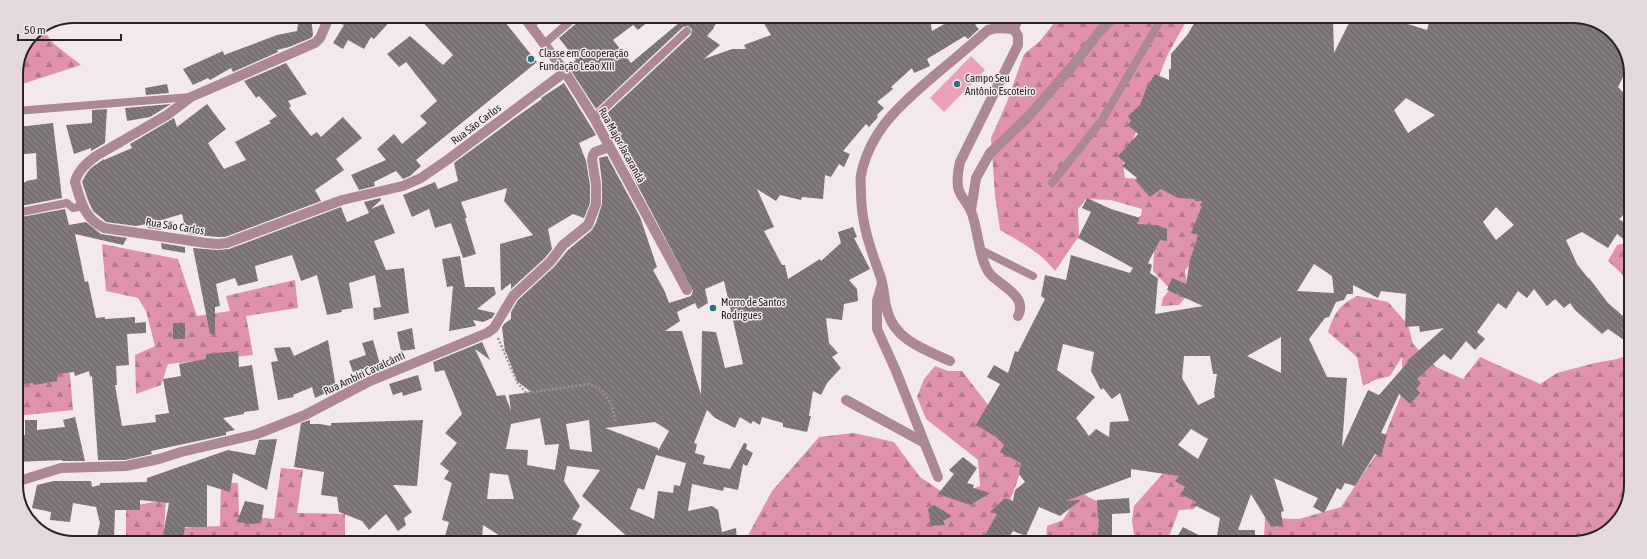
<svg xmlns="http://www.w3.org/2000/svg" width="1647" height="559" viewBox="0 0 1647 559" font-family="'Asap Condensed',sans-serif">
<defs>
<pattern id="forest-firs" width="22" height="20" patternUnits="userSpaceOnUse"><rect width="22" height="20" fill="#df92aa"/><path d="M5 1l3.5 6h-7zM16 11l3.5 6h-7z" fill="#b5778a"/></pattern>
<pattern id="building-back-hatch" width="6" height="6" patternUnits="userSpaceOnUse"><rect width="6" height="6" fill="#82797b"/><path d="M-1 5l2 2M0 0l6 6M5-1l2 2" fill="none" stroke="#6a6365"/></pattern>
</defs>
<rect width="100%" height="100%" fill="#f3e9eb"/>
<g fill="url(#forest-firs)">
<path d="M1058,18H1188L1168,54L1123,164L1125,178L1157,180L1201,195L1203,214L1192,263L1185,270L1188,294L1179,305L1161,306L1163,298L1170,289L1153,271L1154,253L1152,242L1128,231L1135,218L1141,216L1142,209L1111,200L1086,199L1078,209L1079,236L1055,271C1040,252 1021,242 1000,230L995,195L991,138L1007,102L1024,54L1039,42Z"/>
<path d="M42,29L54,44L81,65L16,86V71L33,33Z"/>
<path d="M1630,242L1629,283L1620,272L1608,261L1617,245Z"/>
<path d="M102,244L178,259L197,316L230,311L226,296L295,280L298,308L246,316L253,355L168,364L161,385L136,394L135,355L155,346L146,311L138,298L106,291Z"/>
<path d="M1357,296L1370,298L1388,302L1408,325L1413,344L1436,367L1463,379L1480,357L1540,384L1557,373L1595,363L1617,359L1629,355L1628,503L1608,531L1573,543L1261,542L1264,538L1265,518L1299,519L1341,507L1379,450L1402,393V357L1390,376L1375,380L1363,386L1357,357L1328,332C1334,314 1339,305 1357,296Z"/>
<path d="M69,364L73,410L16,416V369Z"/>
<path d="M935,366L948,371H962L1012,436L1027,448L1017,482L997,535L1005,542L745,541L772,491L819,437L854,433L894,442L920,477L951,498L980,486L978,460L926,419L917,397L924,379Z"/>
<path d="M281,468L303,470L297,513L345,514V541L262,540L224,535L219,540H126V507L166,500L164,530L192,527L220,526L221,483H238L239,515L274,519Z"/>
<path d="M1166,470L1178,476L1203,497L1194,509L1179,510L1167,542H1135L1132,521L1134,506Z"/>
<path d="M1066,480L1088,497L1101,503L1106,542H1046L1047,526L1063,520L1071,507L1058,497Z"/>
</g>
<path fill="#eaa0b6" d="M971,56L985,70L944,112L930,98Z"/>
<g fill="url(#building-back-hatch)" fill-rule="evenodd">
<path d="M299,16H311L313,35L311,38L289,47L277,50L278,52L233,72L231,68L210,80L208,78L193,85L183,69L223,51L224,55L277,35L297,31Z"/>
<path d="M335,17H358L371,22L375,17H394L374,39L371,37L364,49L348,40L343,49L333,43L344,25L334,21Z"/>
<path d="M418,17H501L537,62L416,160L421,166L410,176L403,179L396,171L374,182L375,186L359,190L351,175L386,160L377,149L394,134L402,144L427,123L420,116L437,101L406,62L399,67L387,54L410,36L443,65L453,55Z"/>
<path d="M580,17H654L638,30L633,25L613,40L631,63L686,17H719L713,29L707,36L720,45L704,59L732,49H746L744,45L771,35L760,17L930,18L932,31L955,18H986L975,25L979,29L968,39L965,36L927,59L930,66L914,73L912,68L891,87L893,89L877,102L884,108L877,115L878,117L869,127L866,124L843,151L850,154L844,167L839,164L831,177L825,175L823,199L802,197L801,200L780,195L776,201L757,189L774,227L764,231L782,265H785L788,279L820,259L821,261L841,243L838,232L853,227L857,237L854,238L870,269L849,280L857,289L858,301L844,304L842,320L826,318L829,343L838,353L832,357L841,368L827,383L821,395L813,391L809,416H811L807,432L783,427V423L762,417L760,425L753,421L751,424L740,417L735,428L715,418L707,410L694,443L697,444L695,453L705,456L703,464L730,469L744,443L747,444L746,449L753,453L747,466L743,464L738,490L724,487L723,491L692,484L688,511L712,506L718,510L722,532L736,528L737,541H632L582,496L600,470L567,466L564,481L580,506L572,519L582,524L573,541H508L483,525L482,541H459L445,536L449,522L442,520L452,483L444,479L449,471L440,464L457,443L445,433L462,414L444,370L435,372L433,362L482,342L490,360L475,349L497,396L505,395L511,411L509,395L531,392L517,381L506,352H505L502,327L505,323L511,319V312L518,300L554,267L568,250L592,230L596,223L602,204V183L599,158L607,156L640,217L657,267L653,270L665,292L669,303L691,296L693,291L620,152L623,151L611,135L602,118L691,35L692,29L688,26L683,27L596,109L568,66L576,60L559,38L579,21ZM724,281L743,364L725,368L716,332L702,331L701,395L682,331H665L680,321L677,312L695,303L698,309L708,303L705,289ZM540,418L545,445L559,444L555,470L527,465L528,450L506,449L511,424ZM589,420L592,452L570,449L566,424ZM655,422L669,431L658,451V448L605,428ZM656,455L686,463L680,486L674,485L673,493L658,491L654,519L630,509L638,488L644,490ZM490,473L508,475L514,499H487Z"/>
<path d="M1197,18L1333,19L1334,53L1351,19H1398V21L1427,30L1430,19L1452,22L1454,19H1591L1619,39L1629,65L1618,87L1631,101L1630,209L1619,219L1630,226V235L1626,241L1617,234L1608,248L1582,232L1566,240L1577,264L1588,278H1589L1608,303L1629,321V334L1624,340L1608,329L1602,334L1575,310L1570,303L1564,308L1555,299L1547,306L1534,289L1527,298L1518,291L1506,309L1498,303L1477,332L1485,339L1475,350L1466,341L1451,360L1444,354L1417,379L1421,383L1416,389L1420,393L1410,404L1399,394L1381,433L1387,435L1381,456L1375,454L1355,486L1345,483L1341,490L1337,488L1324,513L1313,507L1318,498L1274,478L1284,511L1281,512L1283,525L1271,527L1251,494L1238,530H1255V542H1216L1220,518L1194,505L1196,502L1181,494L1185,487L1175,481L1179,476L1131,469V477L1066,501L1081,500L1060,516L1039,507L1026,536L1013,531L1006,542H981L997,514L990,512L1005,498L1013,501L1015,490L1025,482L1019,474L1021,463L1000,452L1004,445L996,437L976,425L1000,384L987,377L994,365L1008,373L1015,351L1018,352L1045,299L1041,296L1045,275L1066,280L1071,255L1130,273L1133,268L1078,238L1091,212L1082,208L1087,198L1111,209L1140,218L1137,224L1157,225L1167,229V241L1160,240L1148,263L1152,265L1150,273L1158,278L1155,314L1203,306L1167,290L1172,278L1186,284L1190,260L1198,235L1191,233L1202,206H1200L1202,201H1195V199L1178,198L1161,189L1150,197L1135,180L1137,178L1122,166L1125,163L1118,156L1138,134L1128,125L1131,121L1128,116L1140,105L1146,89L1155,74L1169,80V69H1171V54L1188,34ZM1406,98L1435,115L1408,133L1394,110ZM1496,207L1514,225L1496,240L1483,222ZM1314,264L1332,276L1334,293L1297,291ZM1353,285L1378,298L1381,291L1406,294L1405,327L1419,326L1420,332L1444,328L1407,361L1408,362L1379,395L1368,390L1342,447L1347,378L1327,377L1309,339L1325,318L1329,317L1336,302L1344,300L1347,294H1353ZM1281,337V373L1247,356ZM1063,344L1094,352L1091,371L1101,390L1103,388L1112,399L1120,393L1129,421L1110,422L1109,437L1096,429L1089,436L1076,418L1095,397L1057,370ZM1184,356H1210L1213,374H1217L1214,393L1215,397L1198,405L1182,378ZM1191,429L1208,439L1198,459L1178,445Z"/>
<path d="M286,63L307,94L288,101L291,106L289,108L311,136L317,132L321,137L343,117L362,138L336,159L344,170L315,190L321,201L225,237H218L187,234L182,214L158,221L161,230L148,228L147,224L136,226L106,222L93,211L88,200L82,182L86,174L91,168L104,159V160L132,148L130,144L174,118L177,127L207,104L226,129L208,143L224,169L246,160L235,142L271,123L269,121L277,116L259,96L256,98L244,81Z"/>
<path d="M564,83L596,135L579,143L586,161L590,185V203L584,218L573,214L548,229L552,249L545,258L511,289V283L501,291L500,244L533,235L504,201L507,188L461,202L467,218H465L476,254L463,258L451,223L435,228L429,209L412,217L403,195L435,182L438,189L458,181L454,163L519,115L542,99L541,98L544,96Z"/>
<path d="M167,84L169,93L146,95L145,88Z"/>
<path d="M171,104L150,117L127,121L125,108Z"/>
<path d="M107,109L105,143L91,151V148L74,154L66,125L92,123V110Z"/>
<path d="M53,123L62,198L16,207V184L26,182V181L37,179L36,153L16,155V130L18,129V127Z"/>
<path d="M380,198L381,200L371,209L383,204L395,233L374,241L386,270L404,268L409,313L374,320L373,308L381,307L375,275L349,283L353,308L341,310L342,312L327,315L317,275L301,281L292,255L255,266L258,281L238,286L235,278L216,284L220,306L215,307V334H210L193,248L217,250L229,249L341,207L347,222L369,213L364,202Z"/>
<path d="M65,209L69,225L86,222L101,234L127,238L123,245L75,234L85,282L88,281L96,318L105,317V319L135,317V323L146,322V333L127,334L129,365L116,366L117,385H115L122,426L156,422L155,415L169,413L163,379L181,376L179,364L206,359V354L238,351L239,367L252,365L259,410L244,412V414L223,418L235,430L226,432V435L151,451L152,454L125,460H98L92,376L90,377L89,371L75,376L74,372L58,374L57,381L34,385L33,383L16,385V218Z"/>
<path d="M161,243L185,247V253L162,249Z"/>
<path d="M460,256L465,287H494L496,294L477,309L495,313L492,318L483,322L473,320L476,326L449,331L453,286L447,287L442,259Z"/>
<rect x="173" y="323" width="12" height="16"/>
<path d="M412,328L415,349L401,351L397,332Z"/>
<path d="M328,340L336,388L315,398L312,387L293,395L294,397L278,400L271,362L278,361L274,348L290,347L294,356Z"/>
<path d="M373,340L380,364L353,372L349,361L366,355L362,343Z"/>
<path d="M418,375L422,390L403,396L402,392L393,395L389,384Z"/>
<path d="M75,417L85,461H62V460L16,462V435H25V420H37V430L65,427L63,420Z"/>
<path d="M310,420V424H320L331,426V423L423,420L417,486L393,485L412,512L404,518L406,525L398,531L386,514L369,530L362,521L339,512L337,497L321,495L324,472L294,467L301,423Z"/>
<path d="M277,439L267,490L233,473L230,492L207,485V527H185L183,539L163,535L169,503L140,500V510H115L114,540H96L100,523L96,507L73,503L70,522L50,520L51,512L32,508L37,485L54,481H91L92,487L100,485V483L147,482V478L228,450L255,455L259,440Z"/>
<path d="M963,457L977,468L967,483L974,485L973,488L990,493L970,505L938,494L954,474L949,470Z"/>
<path d="M1129,498L1130,513L1112,514V542H1097L1099,519H1098L1097,500Z"/>
<path d="M245,501L264,505L261,523L250,524L237,522Z"/>
<path d="M934,505L952,516L943,521L945,525L931,526L928,509Z"/>
<path d="M1183,527L1212,542H1174Z"/>
</g>
<g fill="none" stroke-linecap="round" stroke-linejoin="round">
<path stroke="#9b9395" stroke-width="2.5" stroke-dasharray="2 2" stroke-linecap="butt" d="M498,338L517,382L526,393L589,384L600,389L607,397L611,404L616,422"/>
<g stroke="#ab8892" stroke-width="8">
<path d="M544,44L575,17"/>
<path d="M16,111L191,97"/>
<path d="M594,118L687,31"/>
<path d="M1052,183L1102,120L1162,18"/>
<path d="M16,213L67,203L73,208L83,206"/>
<path d="M981,250L1033,276"/>
</g>
<g stroke="#ab8892" stroke-width="10">
<path d="M329,17L320,38L315,43L191,97L167,115L96,156C87,163 78,170 75,182C81,202 84,218 104,228L206,243L218,244L227,243L342,200L403,186L421,178L450,158L565,72"/>
<path d="M525,17L527,21L565,72L594,118L687,290"/>
<path d="M1018,18L1014,29L1018,36V45L960,162C958,170 957,179 958,187C960,197 967,202 971,211C978,227 979,263 991,275C1002,286 1028,297 1018,316"/>
<path d="M530,25L538,17"/>
<path d="M971,210L976,178L990,153L1027,118L1075,63L1100,31L1113,18"/>
<path d="M882,284L877,301V329L896,371L938,477"/>
<path d="M950,361C926,350 894,340 887,310C884,299 884,286 880,275C870,248 861,222 861,193C861,187 860,180 861,175C870,130 902,103 935,75C953,60 971,45 988,30L997,28L1014,29"/>
<path d="M846,400L923,442"/>
<path d="M16,482L61,468L126,466L159,459L181,452L257,434L305,415L368,382L487,333L494,328L513,296L550,262L563,245L588,225L596,204V184L592,160L593,155L595,152L609,147"/>
</g>
</g>
<g fill="#2b737e" stroke="#f3e9eb" stroke-width="1.5">
<circle cx="531" cy="59" r="4"/>
<circle cx="957" cy="84" r="4"/>
<circle cx="713" cy="308" r="4"/>
</g>
<g text-anchor="middle" dominant-baseline="central" stroke-width="3" stroke-linejoin="round" paint-order="stroke">
<g font-size="11" fill="#282425" stroke="#f3e9eb" text-anchor="start">
<text x="539" y="53">Classe em Cooperação<tspan x="539" dy="13">Fundação Leão XIII</tspan></text>
<text x="965" y="78">Campo Seu<tspan x="965" dy="13">Antônio Escoteiro</tspan></text>
<text x="721" y="302">Morro de Santos<tspan x="721" dy="13">Rodrigues</tspan></text>
</g>
<g font-size="11" fill="#282425" stroke="#f3e9eb">
<text transform="translate(476 124) rotate(-37)">Rua São Carlos</text>
<text transform="translate(622 145) rotate(61)">Rua Major Jacarandá</text>
<text transform="translate(175 226) rotate(9)">Rua São Carlos</text>
<text transform="translate(364 373) rotate(-25)">Rua Ambíri Cavalcânti</text>
</g>
</g>
<path d="M0 0H1647V559H0ZM74 23H1573A51 51 0 0 1 1624 74V485A51 51 0 0 1 1573 536H74A51 51 0 0 1 23 485V74A51 51 0 0 1 74 23Z" fill="#e3d9db" fill-rule="evenodd"/>
<path fill="none" stroke="#282425" stroke-width="2" d="M74 23H1573A51 51 0 0 1 1624 74V485A51 51 0 0 1 1573 536H74A51 51 0 0 1 23 485V74A51 51 0 0 1 74 23Z"/>
<path d="M18 34v6h103v-6" fill="none" stroke="#282425" stroke-width="2"/>
<text x="24" y="34" font-size="12" fill="#282425" stroke="#f3e9eb" stroke-width="3" paint-order="stroke">50 m</text>
</svg>
